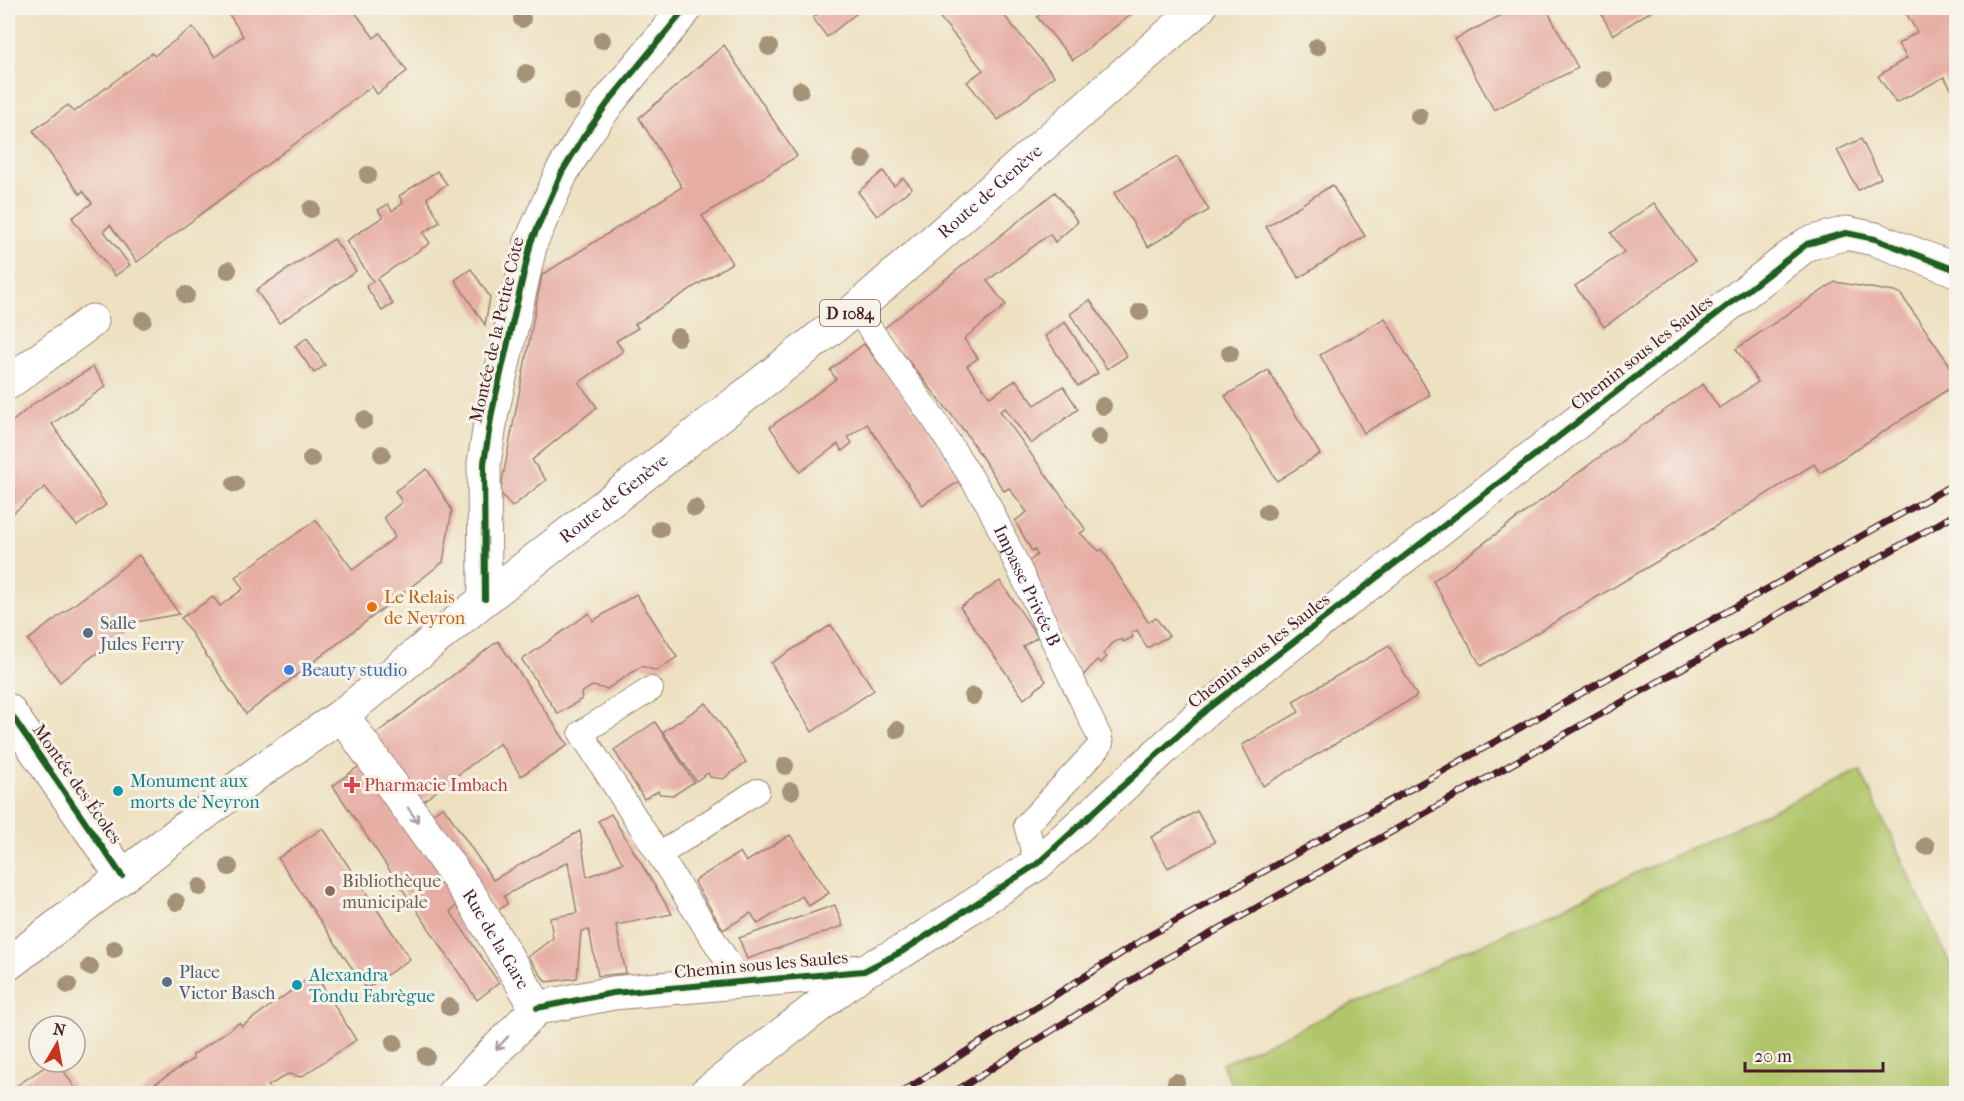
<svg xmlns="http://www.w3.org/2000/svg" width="1964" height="1101" viewBox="0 0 1964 1101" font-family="'IM FELL French Canon',serif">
<rect width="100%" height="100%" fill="#f7f3e8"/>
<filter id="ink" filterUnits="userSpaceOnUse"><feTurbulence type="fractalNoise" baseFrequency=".0167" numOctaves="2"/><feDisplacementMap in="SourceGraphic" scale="12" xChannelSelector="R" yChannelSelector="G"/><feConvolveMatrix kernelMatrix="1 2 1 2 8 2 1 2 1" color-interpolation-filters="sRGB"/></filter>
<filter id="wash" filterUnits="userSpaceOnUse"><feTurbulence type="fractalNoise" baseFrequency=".008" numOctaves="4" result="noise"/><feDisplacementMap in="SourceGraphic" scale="24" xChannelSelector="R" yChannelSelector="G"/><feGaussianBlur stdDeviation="1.35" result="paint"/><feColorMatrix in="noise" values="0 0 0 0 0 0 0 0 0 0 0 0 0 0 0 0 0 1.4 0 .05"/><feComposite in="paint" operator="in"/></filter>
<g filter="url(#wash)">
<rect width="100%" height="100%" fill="#ede1c1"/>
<path fill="#b1c66a" stroke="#7e724a" stroke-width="1.5" d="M1860,770L1956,977V1093H1236L1222,1064Z"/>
<g id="blocks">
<g fill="#e6ada4">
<path d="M225,8H352L374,38L380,33L407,71L377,94L372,86L137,262L110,225L104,231L130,265L115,276L72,218L92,203L83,191L80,194L33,131L68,105L74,112L152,53L154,56L193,27L215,57L243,36Z"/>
<path d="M826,8H863L827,37L813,18Z"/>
<path d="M932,8H998L1054,76L998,120L967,82L983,70Z"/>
<path d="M1050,8H1139L1073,60L1037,17Z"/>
<path d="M1515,8H1546L1578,68L1494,110L1455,39Z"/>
<path d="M1598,8H1656L1613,35Z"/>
<path d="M1903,8H1939L1943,14L1948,11L1956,26V96L1944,77L1896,103L1878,76L1907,58L1898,44L1917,32Z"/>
<path d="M724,45L797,156L702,216L732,263L635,324L638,328L616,341L623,351L579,383L597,407L532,460L546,480L512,507L500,492L542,275L682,187L639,118Z"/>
<path d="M1861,139L1881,178L1858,190L1837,150Z"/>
<path d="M1177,157L1209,210L1148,247L1114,193Z"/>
<path d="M437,171L447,184L427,198L440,222L423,233L430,243L377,279L393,304L382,311L366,286L373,281L346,241L383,217L378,210L388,204L392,211L403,203L399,196Z"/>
<path d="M883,171L894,186L903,178L912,188L877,216L858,192Z"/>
<path d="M1332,185L1365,236L1299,278L1266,227Z"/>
<path d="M1055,192L1078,222L1055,242L1050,234L987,281L1006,305L964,339L978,358L967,366L990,397L1016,380L1035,405L1063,386L1078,409L1031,444L1005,408L1000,411L1086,530L1080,533L1099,551L1102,549L1148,622L1156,618L1169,636L1147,648L1137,630L1131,633L1133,637L1123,642L1122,639L1114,642L1103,654L1107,657L1101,663L1097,660L1082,677L1027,563L1037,555L1035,550L1032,551L1015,521L1027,512L1009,488L1004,491L966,433L883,329Z"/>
<path d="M1654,203L1695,261L1604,327L1575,286L1624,252L1611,233Z"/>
<path d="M334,239L356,271L279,323L256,290Z"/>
<path d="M471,269L490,297L485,325L455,280Z"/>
<path d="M1835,282L1900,293L1956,374V384L1820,473L1814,464L1700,536L1481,666L1433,581L1633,432L1703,384L1719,408L1758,382L1736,349Z"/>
<path d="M1090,300L1127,356L1107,369L1070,314Z"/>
<path d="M1385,318L1430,395L1364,433L1320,355Z"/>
<path d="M1065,322L1098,373L1078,386L1045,336Z"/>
<path d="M307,338L325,365L314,373L295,346Z"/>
<path d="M864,344L926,425L960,481L922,505L867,424L848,437L852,443L842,451L838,444L800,472L770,427L836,379L830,370Z"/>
<path d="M93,367L106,386L52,424L106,505L77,526L45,487L8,517V425L36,402Z"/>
<path d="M1268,370L1320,454L1277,481L1225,396Z"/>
<path d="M427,469L452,510L443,562L246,714L181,618L213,597L220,606L243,589L235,577L316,520L353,570L395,537L384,517L402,502L395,491Z"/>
<path d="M139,555L179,614L136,622L60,682L28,640Z"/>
<path d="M1000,581L1038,637L1023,646L1046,681L1024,699L960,607Z"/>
<path d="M636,594L677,657L656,671L642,666L607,689L592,686L581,693L582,699L558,714L522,660L589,613L593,621Z"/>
<path d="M831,625L874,690L812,732L771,663Z"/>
<path d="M498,641L568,745L521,776L500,743L422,802L373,736Z"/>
<path d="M1389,646L1417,696L1263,786L1242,745L1299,712L1293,701Z"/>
<path d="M706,703L746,762L723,779L710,777L708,773L696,781L663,732Z"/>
<path d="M655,722L694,782L674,795L660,794L658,791L644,799L614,750Z"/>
<path d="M363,763L467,899L450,911L499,983L477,1000L333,786Z"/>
<path d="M443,806L493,880L580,831L587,877L623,863L598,821L611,814L672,914L616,925L626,973L598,976L589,930L581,931L577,978L546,982L528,957L553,938L550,918L577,913L568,862L504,896L507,904L497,911L431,815Z"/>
<path d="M1197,811L1215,842L1168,868L1151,837Z"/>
<path d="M323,828L410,959L366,989L278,858Z"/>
<path d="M790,835L829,893L809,906L802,896L758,924L751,913L723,930L694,881L740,852L746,862Z"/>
<path d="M835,905L843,926L747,959L739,938Z"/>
<path d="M315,974L356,1040L301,1077L288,1074L268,1086L273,1094H139L193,1059V1055L239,1023L242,1026Z"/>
<path d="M52,1062H58L79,1094H19L15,1087Z"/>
</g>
</g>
</g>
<g filter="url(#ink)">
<use href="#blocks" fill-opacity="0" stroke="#9c8076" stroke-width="1.5"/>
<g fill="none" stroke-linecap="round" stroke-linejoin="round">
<defs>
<g id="lane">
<path id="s1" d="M856,309L935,421L988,504L1099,736L1101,743L1099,747L1026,825L1037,864"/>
<path d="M651,689L581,733L740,981"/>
<path d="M659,855L757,791"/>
</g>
<g id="street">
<path d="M8,383L92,321"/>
<path d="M485,599L484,463L492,412L531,242L562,172L584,136L610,100L686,8"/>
<path d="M8,710L122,876"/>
<path id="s2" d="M342,715L471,897L537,1008L453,1094"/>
<path d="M537,1008L613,993L864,971L903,951L1037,864L1206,710L1807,244L1846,233L1875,239L1956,270"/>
<path d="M705,1094L864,971"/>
</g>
<g id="primary">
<path id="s3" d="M8,964L256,774L342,715L485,599L856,309L1199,8"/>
</g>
</defs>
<use href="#lane" stroke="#9c8076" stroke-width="26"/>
<use href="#street" stroke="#9c8076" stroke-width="35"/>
<use href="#primary" stroke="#9c8076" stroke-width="35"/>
<use href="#lane" stroke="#fff" stroke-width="24"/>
<use href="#street" stroke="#fff" stroke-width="33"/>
<use href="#primary" stroke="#fff" stroke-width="33"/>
<defs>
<g id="rail">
<path d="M899,1094L1147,937L1956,483"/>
<path d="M951,1094L1162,961L1956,514"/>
</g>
</defs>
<use href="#rail" stroke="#4a1f2b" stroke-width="7"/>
<use href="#rail" stroke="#f7f3e8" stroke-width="4.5" stroke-dasharray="14" stroke-linecap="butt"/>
<defs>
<g id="cycleway">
<path d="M485,599L484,463L492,412L531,242L562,172L584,136L610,100L686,8"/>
<path d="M8,710L122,876"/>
<path d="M537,1008L613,993L864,971L903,951L1037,864L1206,710L1807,244L1846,233L1875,239L1956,270"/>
</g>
</defs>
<use href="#cycleway" stroke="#f7f3e8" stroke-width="10"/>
<use href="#cycleway" stroke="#1b5e20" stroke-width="6"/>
</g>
<g fill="#a49279">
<circle cx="522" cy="19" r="9"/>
<circle cx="602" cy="40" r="9"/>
<circle cx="769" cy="47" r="9"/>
<circle cx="1317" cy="47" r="9"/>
<circle cx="526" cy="73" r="9"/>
<circle cx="1604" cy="79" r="9"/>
<circle cx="800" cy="90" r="9"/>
<circle cx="572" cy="102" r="9"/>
<circle cx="1419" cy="116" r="9"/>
<circle cx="863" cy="159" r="9"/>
<circle cx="368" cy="175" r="9"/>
<circle cx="311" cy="209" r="9"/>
<circle cx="228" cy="270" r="9"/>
<circle cx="186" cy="295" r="9"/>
<circle cx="1140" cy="312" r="9"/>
<circle cx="143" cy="320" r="9"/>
<circle cx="678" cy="337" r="9"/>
<circle cx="1230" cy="353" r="9"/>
<circle cx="1103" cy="406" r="9"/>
<circle cx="364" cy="420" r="9"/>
<circle cx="1099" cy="437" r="9"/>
<circle cx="382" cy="454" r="9"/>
<circle cx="311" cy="459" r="9"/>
<circle cx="235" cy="484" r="9"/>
<circle cx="695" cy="508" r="9"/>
<circle cx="1267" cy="512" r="9"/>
<circle cx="660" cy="529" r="9"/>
<circle cx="973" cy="696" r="9"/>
<circle cx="897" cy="730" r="9"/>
<circle cx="785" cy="766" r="9"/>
<circle cx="791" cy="791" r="9"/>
<circle cx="1926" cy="846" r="9"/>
<circle cx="229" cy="867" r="9"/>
<circle cx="200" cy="887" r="9"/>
<circle cx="176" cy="902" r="9"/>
<circle cx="114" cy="949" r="9"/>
<circle cx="90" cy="967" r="9"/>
<circle cx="68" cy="985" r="9"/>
<circle cx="449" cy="1007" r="9"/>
<circle cx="394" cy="1043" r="9"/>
<circle cx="426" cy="1056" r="9"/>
<circle cx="1176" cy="1082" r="9"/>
</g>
<defs><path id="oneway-shaft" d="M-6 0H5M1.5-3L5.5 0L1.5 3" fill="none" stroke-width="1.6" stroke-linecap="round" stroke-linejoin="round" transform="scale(1.5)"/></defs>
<g stroke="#ae9aa0">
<use href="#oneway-shaft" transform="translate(413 815) rotate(55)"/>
<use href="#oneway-shaft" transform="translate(502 1043) rotate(133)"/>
</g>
</g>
<circle fill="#e8710a" stroke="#f7f3e8" stroke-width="2" cx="372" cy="607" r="6"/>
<g fill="#5c6f8a" stroke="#f7f3e8" stroke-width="2">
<circle cx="88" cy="633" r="6"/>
<circle cx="167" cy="982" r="6"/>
</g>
<circle fill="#3f7fe0" stroke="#f7f3e8" stroke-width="2" cx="289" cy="670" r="6"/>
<path fill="#e0444e" stroke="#f7f3e8" stroke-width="2" d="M349 776h6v6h6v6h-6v6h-6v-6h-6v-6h6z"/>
<g fill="#0f9aa8" stroke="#f7f3e8" stroke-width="2">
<circle cx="118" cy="791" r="6"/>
<circle cx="297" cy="985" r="6"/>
</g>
<circle fill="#8d6e63" stroke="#f7f3e8" stroke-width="2" cx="330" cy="891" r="6"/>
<g text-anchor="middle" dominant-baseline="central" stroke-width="6" stroke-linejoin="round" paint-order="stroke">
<rect fill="#f7f3e8" stroke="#7e5f64" stroke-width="1.5" x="820" y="300" width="60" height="26" rx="4.5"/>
<g font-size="16" font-weight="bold" fill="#4a1f2b">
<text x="850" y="313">D 1084</text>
</g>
<g font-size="18" fill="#4a1f2b" stroke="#f7f3e8">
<text stroke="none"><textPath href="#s3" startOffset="1250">Route de Genève</textPath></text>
<text transform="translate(497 330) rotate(-77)">Montée de la Petite Côte</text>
<text transform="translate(1642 353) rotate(-38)">Chemin sous les Saules</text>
<text stroke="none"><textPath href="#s3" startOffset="764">Route de Genève</textPath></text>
<text stroke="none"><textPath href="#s1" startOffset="326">Impasse Privée B</textPath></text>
<text transform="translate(1259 651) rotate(-38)">Chemin sous les Saules</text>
<text transform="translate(77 784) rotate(55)">Montée des Écoles</text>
<text stroke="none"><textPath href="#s2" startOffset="272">Rue de la Gare</textPath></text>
<text transform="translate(761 965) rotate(-5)">Chemin sous les Saules</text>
</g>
<g font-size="18" fill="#c56008" stroke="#f7f3e8" text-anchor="start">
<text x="384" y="597">Le Relais<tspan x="384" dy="21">de Neyron</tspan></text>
</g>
<g font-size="18" fill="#4e5e75" stroke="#f7f3e8" text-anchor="start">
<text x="100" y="623">Salle<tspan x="100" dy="21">Jules Ferry</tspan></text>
<text x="179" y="972">Place<tspan x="179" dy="21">Victor Basch</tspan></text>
</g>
<g font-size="18" fill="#366cbe" stroke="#f7f3e8" text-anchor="start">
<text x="301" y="670">Beauty studio</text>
</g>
<g font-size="18" fill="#0d838f" stroke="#f7f3e8" text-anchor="start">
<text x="130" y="781">Monument aux<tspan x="130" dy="21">morts de Neyron</tspan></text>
<text x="309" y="975">Alexandra<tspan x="309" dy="21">Tondu Fabrègue</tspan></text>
</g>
<g font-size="18" fill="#be3a42" stroke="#f7f3e8" text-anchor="start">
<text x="364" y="785">Pharmacie Imbach</text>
</g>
<g font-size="18" fill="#785e54" stroke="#f7f3e8" text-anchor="start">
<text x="342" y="881">Bibliothèque<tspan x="342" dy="21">municipale</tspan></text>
</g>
</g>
<rect width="1964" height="1101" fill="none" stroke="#f7f3e8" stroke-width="30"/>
<g transform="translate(57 1044) rotate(10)"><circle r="28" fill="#f7f3e8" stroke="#b29e9c" stroke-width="1.5"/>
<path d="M0-4.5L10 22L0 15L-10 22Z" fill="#c8321e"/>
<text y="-9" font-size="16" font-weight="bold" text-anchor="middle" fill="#4a1f2b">N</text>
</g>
<path d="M1745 1062v9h138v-9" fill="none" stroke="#4a1f2b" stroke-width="3"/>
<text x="1754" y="1062" font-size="18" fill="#4a1f2b" stroke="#f7f3e8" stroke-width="4.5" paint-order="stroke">20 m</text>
</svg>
